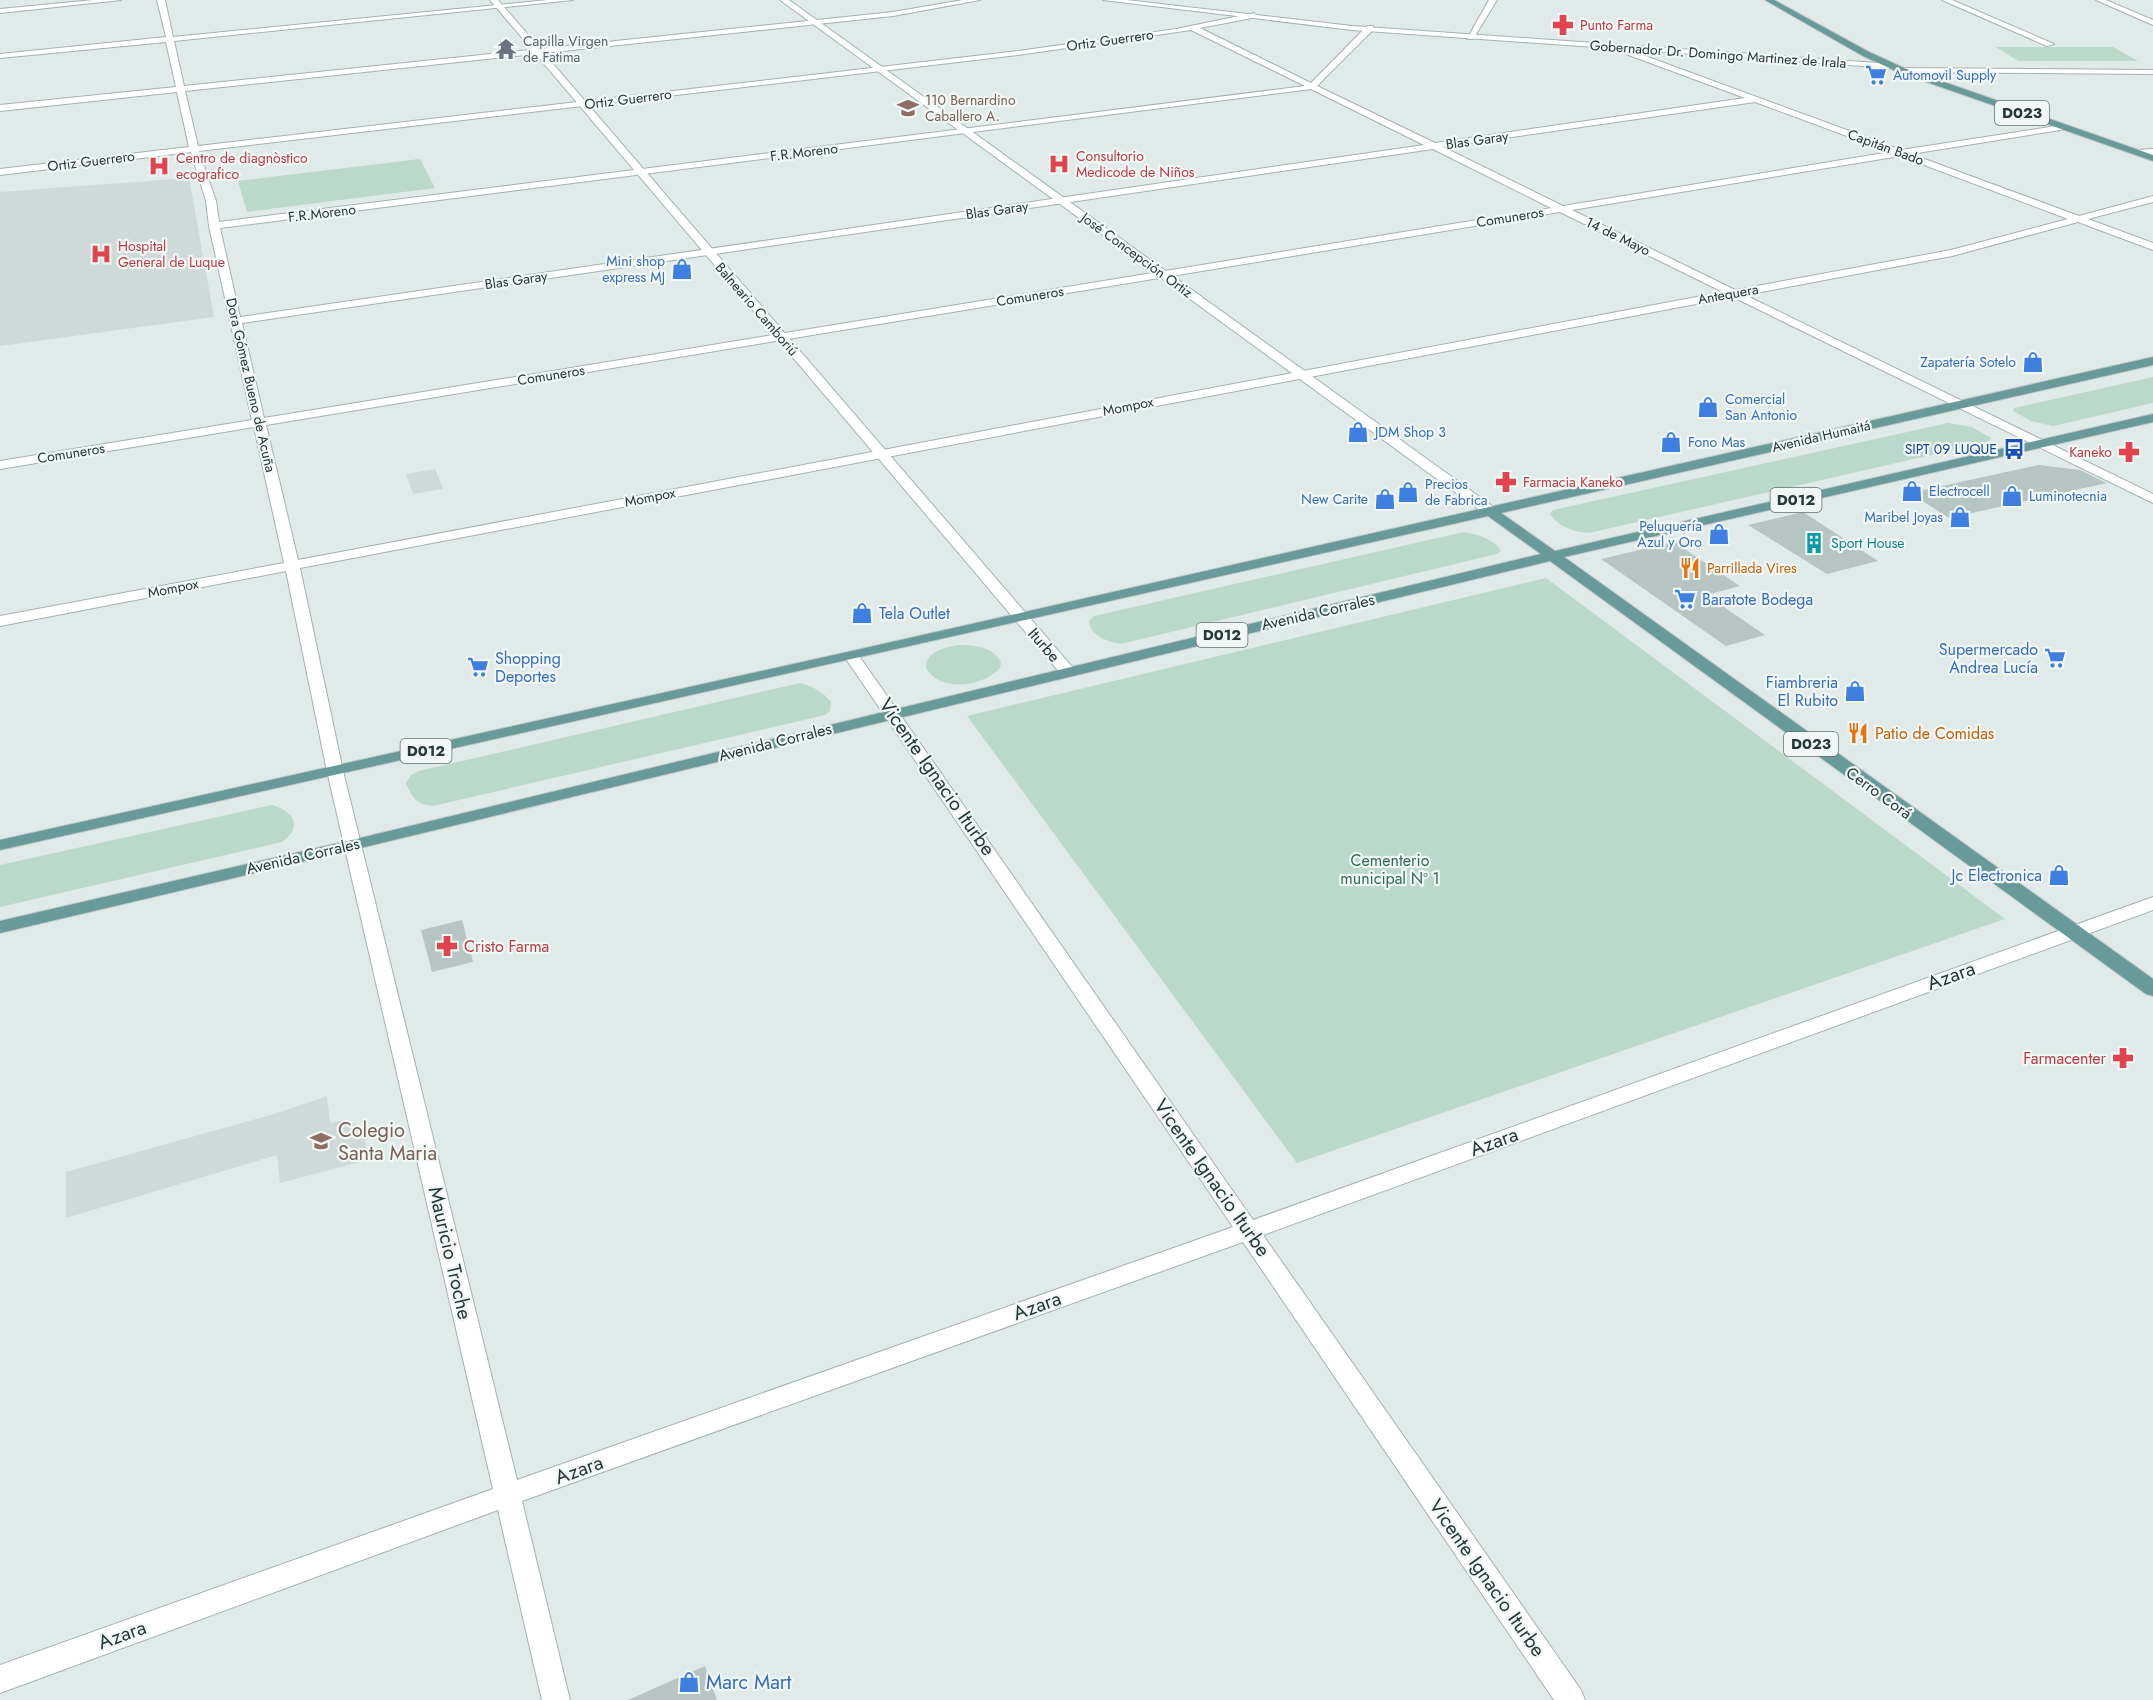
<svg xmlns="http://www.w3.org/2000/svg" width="2153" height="1700" viewBox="0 0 2153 1700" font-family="Jost,sans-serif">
<rect width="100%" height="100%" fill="#e0eae8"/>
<g fill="#cfd9d7">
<path d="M189,178L214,317L0,346V192Z"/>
<path d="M435,469L443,489L413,494L406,474Z"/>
<path d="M327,1096L330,1123L345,1120L363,1127L368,1160L280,1183L277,1155L66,1218V1172L274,1114Z"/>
</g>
<g fill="#bbd9cb">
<path d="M1996,47H2113L2138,61H2018Z"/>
<path d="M420,159L435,188L247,212L238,181Z"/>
<path d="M2153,377V403L2053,426L2031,421L2013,411L2014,408Z"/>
<path d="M1948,423L1972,427L1991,438L1988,442L1589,533C1575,532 1558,527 1550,514L1553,510Z"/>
<path d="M1464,532C1477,534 1494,539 1501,551L1497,554L1121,644C1108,642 1090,636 1089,621L1094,616Z"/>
<path d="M1546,578L2005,919L1297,1163L967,716Z"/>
<path d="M958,645C974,645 992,646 1001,662L1000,668C983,687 940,693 926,668C926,651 944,648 958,645Z"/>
<path d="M800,683C814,687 822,691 831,702L830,711L825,715L433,806C416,804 412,798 406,783L411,775L419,771Z"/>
<path d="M272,805C294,811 303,827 282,842L0,907V865Z"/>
</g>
<g fill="#b6c4c2">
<path d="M2039,465L2080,470L2107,483L1949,518L1910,493Z"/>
<path d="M1803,512L1878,561L1827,574L1748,525Z"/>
<path d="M1674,542L1740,586L1706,595L1765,635L1726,646L1601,559Z"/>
<path d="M462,920L473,962L432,972L421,930Z"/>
<path d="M705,1666L717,1700H628Z"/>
</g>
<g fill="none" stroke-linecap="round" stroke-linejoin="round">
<defs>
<g id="street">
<path d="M94,0H121L0,13V9Z"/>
<path d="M157,0H165L173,37L548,0H573L174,41L184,86L893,12L963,0H980L893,16L185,91L198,146L1018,51L1176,29L1254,13L1257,17L1200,28L1311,83L1367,26H1373V30L1317,86L1435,143L1745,98L1615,50V46H1618L1901,150L2063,125V129L2060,130L1911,154L2079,216L2153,196V202L2088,219L2153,243V250L2078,222L1952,256L1745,295L2153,494V503L1733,297L300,568L343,771L517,1480L1233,1227L844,656L847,653H857L1253,1220L2153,897V910L1263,1235L1581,1690L1585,1700H1554L1243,1242L522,1501L570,1700H542L498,1510L0,1693V1665L493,1489L327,771L286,571L0,626V616L284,563L254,427L0,469V461L252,420L209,226L206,201L191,152L0,175V169L189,147L177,92L0,111V105L176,87L166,42L0,58V54L166,37ZM1191,30L1305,86L219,222L216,201L199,151L1018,55ZM1311,89L1424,145L240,317L220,228ZM1755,102L1890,152L1563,206L1443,147ZM1433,149L1551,208L264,418L242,323ZM1900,156L2068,219L1951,250L1735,290L1572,210ZM1560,212L1723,292L298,560L266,425Z"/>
<path d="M1489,0H1497L1473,39H1467Z"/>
<path d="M1942,0H1952L2054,44L2047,46Z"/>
<path d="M2096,0H2106L2153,20V25Z"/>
<path d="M1901,68L2153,70V74L1898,72L1897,70Z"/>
<path d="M2153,149V155L2138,156L2134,153L2138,150Z"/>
</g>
<g id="secondary">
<path d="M490,0H498L1073,668L1075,671L1073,674H1061Z"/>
<path d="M780,0H789L1495,508L1497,511L1495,514H1485Z"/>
<path d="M1103,0H1126L1352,26L1892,64L1896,66L1892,68L1352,30Z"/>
</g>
<g id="primary">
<path d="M1765,0H1774L1869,52L1904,68L2153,155V161L1898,72L1863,56Z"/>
<path d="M2153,357V365L1501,513L1555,551L2153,414V422L1564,557L2153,979V996L2146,994L1550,561L352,850L0,933V921L352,840L1541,554L1488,516L0,850V840L852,651Z"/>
</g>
</defs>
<use href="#street" stroke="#a4b1b0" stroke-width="2"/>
<use href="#secondary" stroke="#a1b4b2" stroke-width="2"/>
<use href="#primary" stroke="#c1c7c7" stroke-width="2"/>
<use href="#street" fill="#fff" fill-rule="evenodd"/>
<use href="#secondary" fill="#fff" fill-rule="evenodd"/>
<use href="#primary" fill="#699a9a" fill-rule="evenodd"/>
</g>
<defs>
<symbol id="pharmacy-bare" viewBox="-9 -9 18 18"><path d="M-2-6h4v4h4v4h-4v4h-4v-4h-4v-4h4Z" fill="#e0444e" stroke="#f0f7f5" stroke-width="2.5" paint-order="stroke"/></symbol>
<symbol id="temple-bare" viewBox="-9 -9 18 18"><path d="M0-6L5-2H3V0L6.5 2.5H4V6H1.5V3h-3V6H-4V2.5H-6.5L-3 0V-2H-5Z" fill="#6b7280" stroke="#f0f7f5" stroke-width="2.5" paint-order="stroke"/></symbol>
<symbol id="supermarket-bare" viewBox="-9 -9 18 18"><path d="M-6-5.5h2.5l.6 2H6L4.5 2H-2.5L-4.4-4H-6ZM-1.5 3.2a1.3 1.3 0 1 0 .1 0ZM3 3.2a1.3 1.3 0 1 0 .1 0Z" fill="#3f7fe0" stroke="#f0f7f5" stroke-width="2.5" paint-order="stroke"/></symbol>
<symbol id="school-bare" viewBox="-9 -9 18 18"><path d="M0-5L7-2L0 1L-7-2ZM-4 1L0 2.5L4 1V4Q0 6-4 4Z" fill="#8d6e63" stroke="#f0f7f5" stroke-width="2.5" paint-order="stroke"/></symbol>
<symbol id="hospital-bare" viewBox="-9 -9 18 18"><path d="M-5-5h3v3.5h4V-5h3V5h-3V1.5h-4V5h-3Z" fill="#e0444e" stroke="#f0f7f5" stroke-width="2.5" paint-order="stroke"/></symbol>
<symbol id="shop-bare" viewBox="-9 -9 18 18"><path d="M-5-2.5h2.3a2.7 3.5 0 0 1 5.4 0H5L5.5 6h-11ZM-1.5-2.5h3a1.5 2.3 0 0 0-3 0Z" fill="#3f7fe0" stroke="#f0f7f5" stroke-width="2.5" paint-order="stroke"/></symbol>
<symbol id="bus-bare" viewBox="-9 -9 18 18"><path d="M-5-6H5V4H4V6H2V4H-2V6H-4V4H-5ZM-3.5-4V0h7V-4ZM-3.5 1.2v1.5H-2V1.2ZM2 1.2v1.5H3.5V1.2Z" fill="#1a4fb4" stroke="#f0f7f5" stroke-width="2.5" paint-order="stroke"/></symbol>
<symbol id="building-bare" viewBox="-9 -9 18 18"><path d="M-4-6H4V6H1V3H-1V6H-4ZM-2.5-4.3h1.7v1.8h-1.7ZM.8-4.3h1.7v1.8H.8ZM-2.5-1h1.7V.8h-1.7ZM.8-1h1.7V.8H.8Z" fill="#0f9aa8" stroke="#f0f7f5" stroke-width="2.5" paint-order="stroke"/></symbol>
<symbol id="restaurant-bare" viewBox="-9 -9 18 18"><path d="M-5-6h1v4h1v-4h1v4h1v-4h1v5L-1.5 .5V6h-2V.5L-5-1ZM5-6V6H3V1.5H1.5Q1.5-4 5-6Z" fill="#e8710a" stroke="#f0f7f5" stroke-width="2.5" paint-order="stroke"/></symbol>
</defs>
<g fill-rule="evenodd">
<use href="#pharmacy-bare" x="1548" y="10" width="30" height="30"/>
<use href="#temple-bare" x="491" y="34" width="30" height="30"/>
<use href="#supermarket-bare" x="1861" y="60" width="30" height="30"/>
<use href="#school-bare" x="893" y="93" width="30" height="30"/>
<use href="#hospital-bare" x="1044" y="149" width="30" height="30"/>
<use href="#hospital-bare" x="144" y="151" width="30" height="30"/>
<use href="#hospital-bare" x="86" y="239" width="30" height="30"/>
<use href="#shop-bare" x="667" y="254" width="30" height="30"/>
<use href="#shop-bare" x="2018" y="347" width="30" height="30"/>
<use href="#shop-bare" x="1693" y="392" width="30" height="30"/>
<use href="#shop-bare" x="1343" y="417" width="30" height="30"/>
<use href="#shop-bare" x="1656" y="427" width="30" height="30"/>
<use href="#bus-bare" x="1999" y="434" width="30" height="30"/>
<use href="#pharmacy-bare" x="2114" y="437" width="30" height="30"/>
<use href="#pharmacy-bare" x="1491" y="467" width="30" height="30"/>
<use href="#shop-bare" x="1897" y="476" width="30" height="30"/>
<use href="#shop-bare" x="1393" y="477" width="30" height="30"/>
<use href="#shop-bare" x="1997" y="481" width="30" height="30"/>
<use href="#shop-bare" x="1370" y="484" width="30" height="30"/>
<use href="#shop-bare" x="1945" y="502" width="30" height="30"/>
<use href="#shop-bare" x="1704" y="519" width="30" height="30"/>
<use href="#building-bare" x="1799" y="528" width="30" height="30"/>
<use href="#restaurant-bare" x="1675" y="553" width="30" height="30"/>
<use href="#supermarket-bare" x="1670" y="584" width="30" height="30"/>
<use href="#shop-bare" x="847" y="598" width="30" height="30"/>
<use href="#supermarket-bare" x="2040" y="643" width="30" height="30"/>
<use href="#supermarket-bare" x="463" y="652" width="30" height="30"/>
<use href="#shop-bare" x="1840" y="676" width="30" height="30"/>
<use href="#restaurant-bare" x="1843" y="718" width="30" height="30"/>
<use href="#shop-bare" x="2044" y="860" width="30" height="30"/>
<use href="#pharmacy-bare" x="432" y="931" width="30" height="30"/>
<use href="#pharmacy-bare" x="2108" y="1043" width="30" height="30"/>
<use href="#school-bare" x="306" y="1126" width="30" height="30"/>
<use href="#shop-bare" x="674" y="1667" width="30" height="30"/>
</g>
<g text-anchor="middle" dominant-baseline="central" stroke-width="4.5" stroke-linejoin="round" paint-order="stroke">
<g font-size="14" fill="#be3a42" stroke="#f0f7f5" text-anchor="start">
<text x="1580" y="25">Punto Farma</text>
<text x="1076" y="156">Consultorio<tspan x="1076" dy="16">Medicode de Niños</tspan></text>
<text x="176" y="158">Centro de diagnòstico<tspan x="176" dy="16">ecografico</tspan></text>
<text x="118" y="246">Hospital<tspan x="118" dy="16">General de Luque</tspan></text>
<text x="2112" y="452" text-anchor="end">Kaneko</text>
<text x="1523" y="482">Farmacia Kaneko</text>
</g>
<g font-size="14" fill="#233838" stroke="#f0f7f5">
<text transform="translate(1110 40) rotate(-8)">Ortiz Guerrero</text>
<text transform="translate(1718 54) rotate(4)">Gobernador Dr. Domingo Martinez de Irala</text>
<text transform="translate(628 99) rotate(-7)">Ortiz Guerrero</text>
<text transform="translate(1477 140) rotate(-8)">Blas Garay</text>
<text transform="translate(1886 147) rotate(20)">Capitán Bado</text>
<text transform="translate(804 152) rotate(-7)">F.R.Moreno</text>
<text transform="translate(91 161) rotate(-7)">Ortiz Guerrero</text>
<text transform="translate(997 210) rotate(-8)">Blas Garay</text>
<text transform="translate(322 213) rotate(-7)">F.R.Moreno</text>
<text transform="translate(1510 217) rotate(-9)">Comuneros</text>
<text transform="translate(1618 236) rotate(26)">14 de Mayo</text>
<text transform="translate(1137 255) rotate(36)">José Concepción Ortiz</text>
<text transform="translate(516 280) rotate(-8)">Blas Garay</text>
<text transform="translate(1728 294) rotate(-10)">Antequera</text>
<text transform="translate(1030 296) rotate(-9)">Comuneros</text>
<text transform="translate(757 309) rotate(49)">Balneario Camboriú</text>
<text transform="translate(551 375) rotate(-9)">Comuneros</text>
<text transform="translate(251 385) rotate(77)">Dora Gómez Bueno de Acuña</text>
<text transform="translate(1128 406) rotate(-11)">Mompox</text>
<text transform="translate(1821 436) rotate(-13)">Avenida Humaitá</text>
<text transform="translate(71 453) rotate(-9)">Comuneros</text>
<text transform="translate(650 497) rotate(-11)">Mompox</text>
<text transform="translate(173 588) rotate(-11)">Mompox</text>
</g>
<g font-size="14" fill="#5b616d" stroke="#f0f7f5" text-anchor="start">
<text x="523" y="41">Capilla Virgen<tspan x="523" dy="16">de Fatima</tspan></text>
</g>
<g font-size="14" fill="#366cbe" stroke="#f0f7f5" text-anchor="start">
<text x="1893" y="75">Automovil Supply</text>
<text x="665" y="261" text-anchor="end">Mini shop<tspan x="665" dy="16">express MJ</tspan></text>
<text x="2016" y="362" text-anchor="end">Zapatería Sotelo</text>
<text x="1725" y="399">Comercial<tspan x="1725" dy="16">San Antonio</tspan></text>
<text x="1375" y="432">JDM Shop 3</text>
<text x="1688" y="442">Fono Mas</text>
<text x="1425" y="484">Precios<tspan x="1425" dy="16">de Fabrica</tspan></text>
<text x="1929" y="491">Electrocell</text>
<text x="2029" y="496">Luminotecnia</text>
<text x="1368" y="499" text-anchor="end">New Carite</text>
<text x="1943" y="517" text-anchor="end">Maribel Joyas</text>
<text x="1702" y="526" text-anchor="end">Peluquería<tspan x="1702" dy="16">Azul y Oro</tspan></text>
</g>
<g font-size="14" fill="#785e54" stroke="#f0f7f5" text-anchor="start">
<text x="925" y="100">110 Bernardino<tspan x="925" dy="16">Caballero A.</tspan></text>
</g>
<g font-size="14" fill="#164399" stroke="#f0f7f5" text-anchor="end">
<text x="1997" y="449">SIPT 09 LUQUE</text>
</g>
<g font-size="14" fill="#0d838f" stroke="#f0f7f5" text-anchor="start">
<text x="1831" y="543">Sport House</text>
</g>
<g font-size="14" fill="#c56008" stroke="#f0f7f5" text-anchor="start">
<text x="1707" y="568">Parrillada Vires</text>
</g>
<g fill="#f0f7f5" stroke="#607171" stroke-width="1.5">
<rect x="1995" y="101" width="54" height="24" rx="4.5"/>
<rect x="1770.5" y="488" width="51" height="24" rx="4.5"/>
<rect x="1196.5" y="623" width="51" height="24" rx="4.5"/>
<rect x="1784" y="732" width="54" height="24" rx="4.5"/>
<rect x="400.5" y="739" width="51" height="24" rx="4.5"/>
</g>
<g font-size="15" font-weight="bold" fill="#233838">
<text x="2022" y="113">D023</text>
<text x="1796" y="500">D012</text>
<text x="1222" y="635">D012</text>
<text x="1811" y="744">D023</text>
<text x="426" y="751">D012</text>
</g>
<g font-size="16" fill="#366cbe" stroke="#f0f7f5" text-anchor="start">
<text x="1702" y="599">Baratote Bodega</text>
<text x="879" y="613">Tela Outlet</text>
<text x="2038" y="649" text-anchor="end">Supermercado<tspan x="2038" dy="18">Andrea Lucía</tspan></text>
<text x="495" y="658">Shopping<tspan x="495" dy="18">Deportes</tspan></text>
<text x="1838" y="682" text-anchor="end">Fiambreria<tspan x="1838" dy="18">El Rubito</tspan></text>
<text x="2042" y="875" text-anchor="end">Jc Electronica</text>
</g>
<g font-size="16" fill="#233838" stroke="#f0f7f5">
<text transform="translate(1318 612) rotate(-13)">Avenida Corrales</text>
<text transform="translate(1044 645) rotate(49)">Iturbe</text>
<text transform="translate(775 742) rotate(-14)">Avenida Corrales</text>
<text transform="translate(1879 793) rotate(36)">Cerro Corá</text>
<text transform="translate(303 856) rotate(-13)">Avenida Corrales</text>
</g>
<g font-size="16" fill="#c56008" stroke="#f0f7f5" text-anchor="start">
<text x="1875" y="733">Patio de Comidas</text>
</g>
<g font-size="16" fill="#316b57" stroke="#f0f7f5">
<text x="1390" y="860">Cementerio<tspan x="1390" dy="18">municipal Nº 1</tspan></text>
</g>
<g font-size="16" fill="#be3a42" stroke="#f0f7f5" text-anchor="start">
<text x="464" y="946">Cristo Farma</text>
<text x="2106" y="1058" text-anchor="end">Farmacenter</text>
</g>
<g font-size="20" fill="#233838" stroke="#f0f7f5">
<text transform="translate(937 777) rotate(55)">Vicente Ignacio Iturbe</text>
<text transform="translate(1951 976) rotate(-20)">Azara</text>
<text transform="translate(1494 1142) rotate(-20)">Azara</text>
<text transform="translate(1212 1178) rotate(55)">Vicente Ignacio Iturbe</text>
<text transform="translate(450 1253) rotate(77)">Mauricio Troche</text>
<text transform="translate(1037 1306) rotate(-20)">Azara</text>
<text transform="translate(579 1470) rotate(-20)">Azara</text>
<text transform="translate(1487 1578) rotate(55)">Vicente Ignacio Iturbe</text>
<text transform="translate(122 1635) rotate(-20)">Azara</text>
</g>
<g font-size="20" fill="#785e54" stroke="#f0f7f5" text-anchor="start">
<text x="338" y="1130">Colegio<tspan x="338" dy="23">Santa Maria</tspan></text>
</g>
<g font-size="20" fill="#366cbe" stroke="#f0f7f5" text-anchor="start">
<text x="706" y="1682">Marc Mart</text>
</g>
</g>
</svg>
